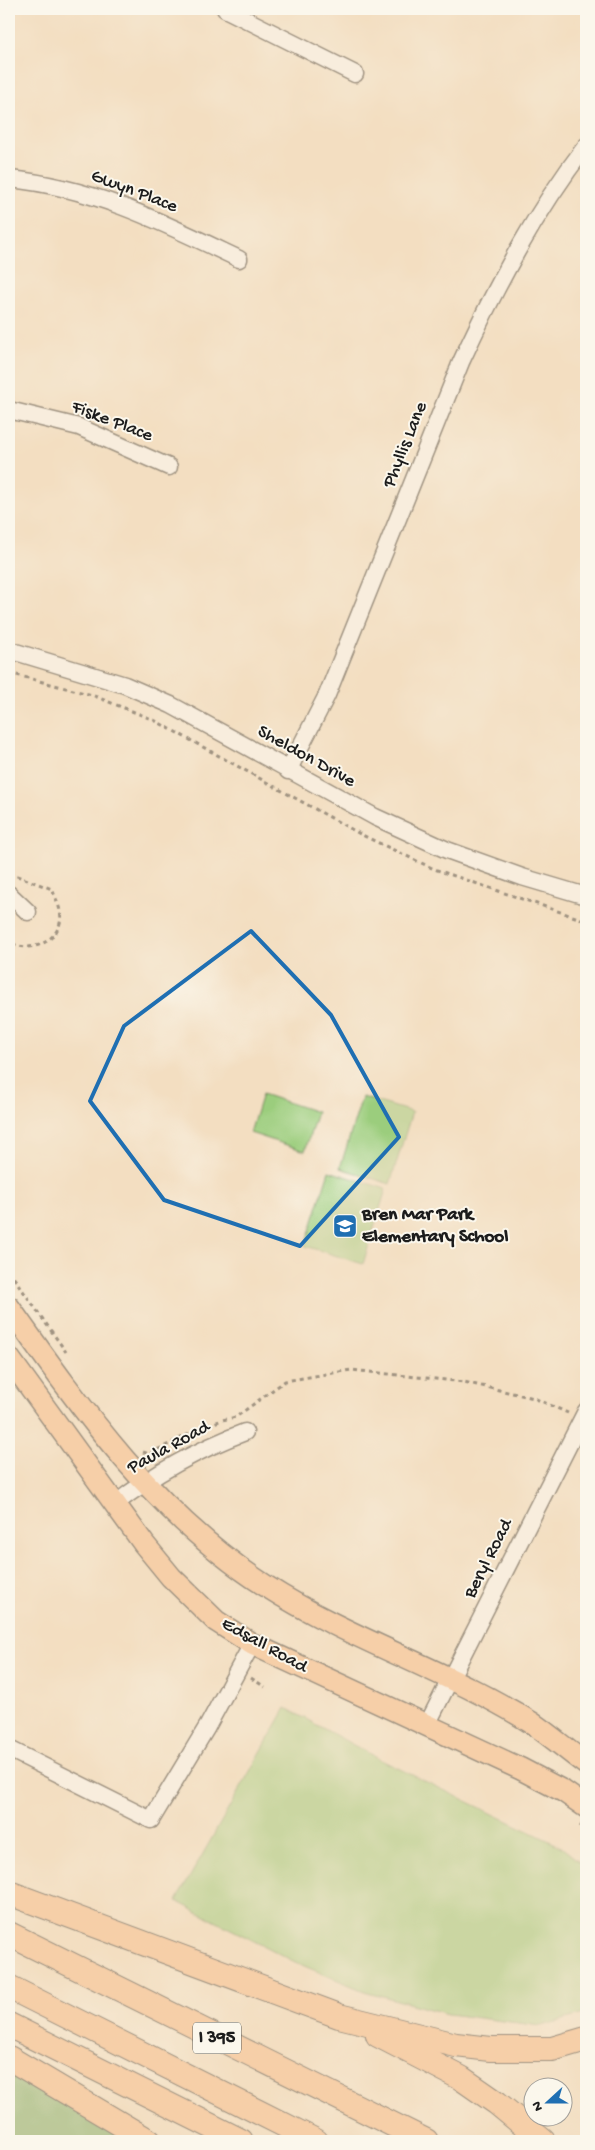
<svg xmlns="http://www.w3.org/2000/svg" width="595" height="2150" viewBox="0 0 595 2150" font-family="'Gochi Hand',sans-serif">
<rect width="100%" height="100%" fill="#fbf7ec"/>
<filter id="ink" filterUnits="userSpaceOnUse"><feTurbulence type="fractalNoise" baseFrequency=".02" numOctaves="2"/><feDisplacementMap in="SourceGraphic" scale="10" xChannelSelector="R" yChannelSelector="G"/><feConvolveMatrix kernelMatrix="1 2 1 2 8 2 1 2 1" color-interpolation-filters="sRGB"/></filter>
<filter id="wash" filterUnits="userSpaceOnUse"><feTurbulence type="fractalNoise" baseFrequency=".0096" numOctaves="4" result="noise"/><feDisplacementMap in="SourceGraphic" scale="20" xChannelSelector="R" yChannelSelector="G"/><feGaussianBlur stdDeviation="1.12" result="paint"/><feColorMatrix in="noise" values="0 0 0 0 0 0 0 0 0 0 0 0 0 0 0 0 0 1.4 0 .05"/><feComposite in="paint" operator="in"/></filter>
<g filter="url(#wash)">
<rect width="100%" height="100%" fill="#f3dec1"/>
<g fill="#9bcd7d" stroke="#5c744c">
<path d="M262,1094L317,1112L305,1151L250,1133Z"/>
<path d="M362,1097L412,1112L390,1184L340,1168Z"/>
<path d="M329,1171L386,1189L363,1264L305,1246Z"/>
<path d="M286,1708L379,1759L560,1846L586,1867V2010L581,2015L541,2026L448,2014L364,1991L297,1963L176,1901Z"/>
</g>
<path fill="#7cb06c" stroke="#4c6644" d="M9,2066L129,2141H9Z"/>
</g>
<g filter="url(#ink)">
<g fill="none" stroke-linecap="round" stroke-linejoin="round">
<defs>
<g id="minor">
<path d="M225,9L355,74"/>
<path d="M9,179C93,187 164,223 239,259"/>
<path d="M9,410L79,427L169,467"/>
<path d="M9,650L125,685L171,705L375,817L447,850L522,877L586,896"/>
<path d="M288,771L327,695L461,362C496,286 535,212 586,146"/>
<path d="M9,894L28,912"/>
<path d="M115,1504C155,1473 197,1450 245,1432"/>
<path d="M427,1725L586,1411"/>
<path d="M9,1749L151,1820L207,1727L252,1644"/>
</g>
<g id="major">
<path d="M9,1307C82,1410 158,1517 266,1586C350,1640 448,1670 532,1723C551,1736 568,1751 586,1764"/>
<path d="M9,1358L144,1544L171,1577L216,1621L252,1644L521,1769L563,1791L586,1807"/>
</g>
<g id="highway">
<path d="M9,1893L339,2016L456,2045L491,2049H552L586,2039"/>
<path d="M9,1934L426,2141"/>
<path d="M9,1987L316,2141"/>
<path d="M9,2025L241,2141"/>
<path d="M378,2035L461,2078L497,2103L543,2141"/>
<path d="M9,2058L149,2141"/>
</g>
</defs>
<use href="#minor" stroke="#3c3935" stroke-width="19"/>
<use href="#major" stroke="#3c3935" stroke-width="24"/>
<use href="#highway" stroke="#3c3935" stroke-width="26"/>
<g stroke="#3c3935" stroke-width="3" stroke-dasharray="4 4" stroke-linecap="butt">
<path d="M9,673L92,695L154,720L362,835L434,869L584,920L586,932"/>
<path d="M9,873L52,889C56,899 63,912 60,923C54,945 27,953 9,942"/>
<path d="M9,1271L66,1352"/>
<path d="M143,1452L149,1454L201,1428L222,1420L236,1417L285,1381L351,1370L464,1382L534,1398L568,1413"/>
<path d="M251,1678L265,1687"/>
<path d="M580,1825L586,1830"/>
</g>
<use href="#minor" stroke="#fff" stroke-width="16"/>
<use href="#major" stroke="#fabc8b" stroke-width="21"/>
<use href="#highway" stroke="#fabc8b" stroke-width="24"/>
</g>
</g>
<path d="M0 0H595V2150H0ZM251,931L331,1015L399,1137L300,1246L164,1200L90,1101L124,1026Z" fill="#f3dec1" fill-opacity=".55" fill-rule="evenodd"/>
<path fill="none" stroke="#1f6fb2" stroke-width="4" stroke-linejoin="round" d="M251,931L331,1015L399,1137L300,1246L164,1200L90,1101L124,1026Z"/>
<defs>
<symbol id="school-square" viewBox="-11 -11 22 22"><rect x="-9" y="-9" width="18" height="18" rx="4" fill="#1f6fb2" stroke="#fbf7ec"/><path d="M0-5L7-2L0 1L-7-2ZM-4 1L0 2.5L4 1V4Q0 6-4 4Z" fill="#fff"/></symbol>
</defs>
<g fill-rule="evenodd">
<use href="#school-square" x="331" y="1212" width="28" height="28"/>
</g>
<g text-anchor="middle" dominant-baseline="central" stroke-width="4" stroke-linejoin="round" paint-order="stroke">
<rect fill="#fbf7ec" stroke="#5f5e5a" stroke-width="1" x="193" y="2022.5" width="48" height="31" rx="4"/>
<g font-size="18" font-weight="bold" fill="#1c1c1c">
<text x="217" y="2038">I 395</text>
</g>
<g font-size="19" fill="#1c1c1c" stroke="#fbf7ec">
<text transform="translate(134 192) rotate(21)">Gwyn Place</text>
<text transform="translate(112 422) rotate(21)">Fiske Place</text>
<text transform="translate(406 445) rotate(-68)">Phyllis Lane</text>
<text transform="translate(306 757) rotate(29)">Sheldon Drive</text>
<text transform="translate(169 1448) rotate(-29)">Paula Road</text>
<text transform="translate(489 1559) rotate(-63)">Beryl Road</text>
<text transform="translate(264 1646) rotate(29)">Edsall Road</text>
</g>
<g font-size="19" font-weight="bold" fill="#1c1c1c" stroke="#fbf7ec" text-anchor="start">
<text x="362" y="1215">Bren Mar Park<tspan x="362" dy="22">Elementary School</tspan></text>
</g>
</g>
<rect width="595" height="2150" fill="none" stroke="#fbf7ec" stroke-width="30"/>
<g transform="translate(548 2102) rotate(249)"><circle r="24" fill="#fbf7ec" stroke="#a29f99"/>
<path d="M0-4L9 19L0 12L-9 19Z" fill="#1f6fb2"/>
<text y="-8" font-size="14" font-weight="bold" text-anchor="middle" fill="#1c1c1c">N</text>
</g>
</svg>
